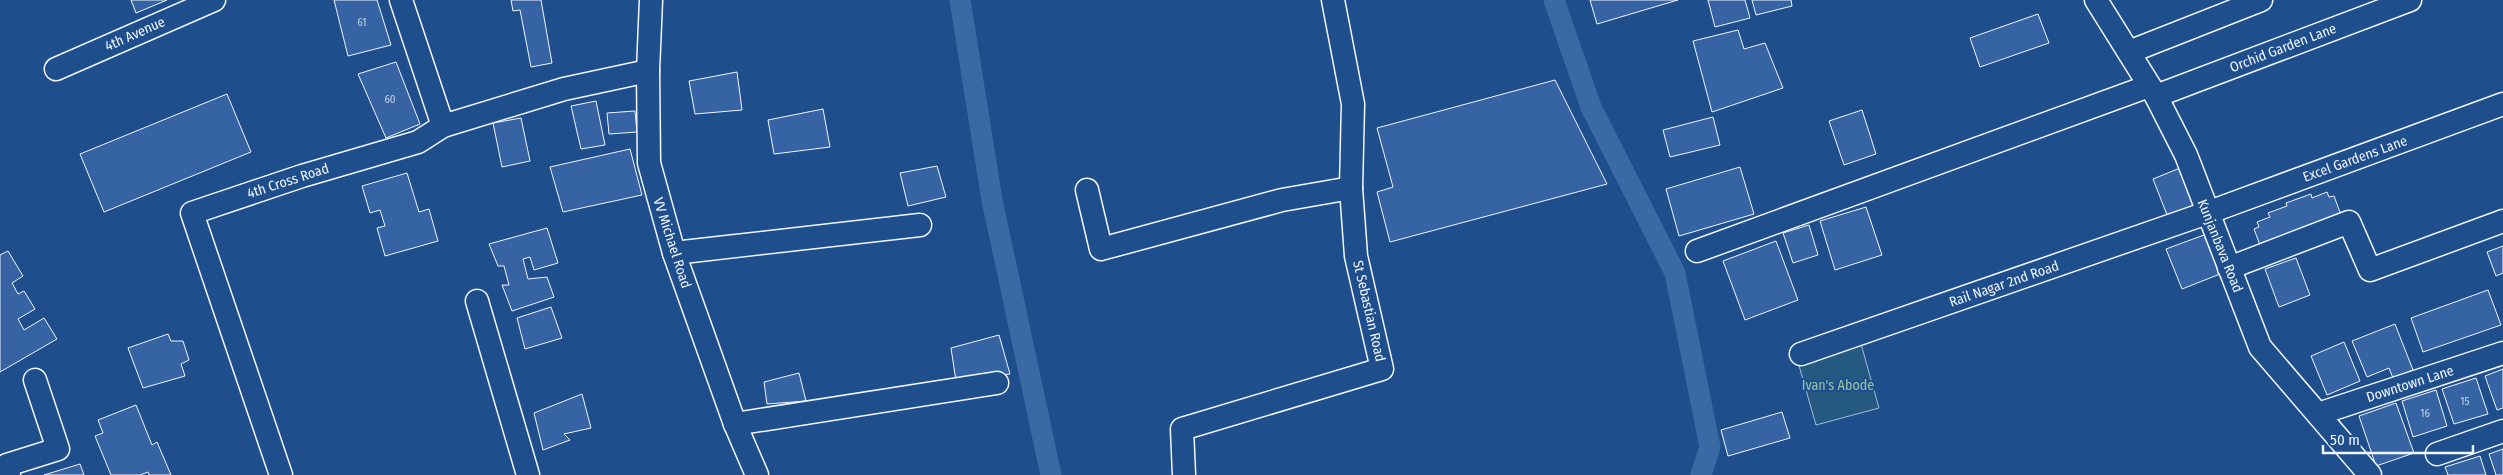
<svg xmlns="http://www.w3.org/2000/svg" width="2503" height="475" viewBox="0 0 2503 475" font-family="'Fira Sans Condensed',sans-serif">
<rect width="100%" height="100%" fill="#1f4e8c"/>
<path fill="#245a82" stroke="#a8bbd7" d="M1861,344L1879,408L1816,425L1798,362Z"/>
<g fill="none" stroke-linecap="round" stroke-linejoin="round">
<g stroke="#3b69a3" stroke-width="21">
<path d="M960,0L992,200L1051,475"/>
<path d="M1554,0L1591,107L1675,273L1710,447L1701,475"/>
</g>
</g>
<g fill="#3563a3" stroke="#f2f6ff">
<path d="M131,0H167L136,13Z"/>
<path d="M334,0H377L391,45L348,56Z"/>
<path d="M511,0H541L552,63L531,67L520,10L513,11Z"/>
<path d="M1590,0H1678L1597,24Z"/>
<path d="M1708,0H1745L1750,18L1715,27Z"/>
<path d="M1752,0H1791L1792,6L1756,15Z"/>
<path d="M2038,14L2049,43L1980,67L1970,38Z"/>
<path d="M1738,30L1744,49L1765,43L1783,88L1712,112L1693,41Z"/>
<path d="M396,62L420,124L386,138L358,74Z"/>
<path d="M737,72L742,110L695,114L689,81Z"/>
<path d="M1555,80L1607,184L1390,242L1377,192L1393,187L1377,128Z"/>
<path d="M227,94L251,152L104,212L80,154Z"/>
<path d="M596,101L605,145L581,149L571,106Z"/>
<path d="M823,109L830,147L774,154L768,120Z"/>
<path d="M1862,110L1876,154L1844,165L1829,121Z"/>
<path d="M635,111L637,132L609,134L607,113Z"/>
<path d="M1713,117L1720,145L1670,157L1663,130Z"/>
<path d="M521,118L530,161L502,167L493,123Z"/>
<path d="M630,149L642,195L563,212L550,167Z"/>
<path d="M937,166L946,197L908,206L900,173Z"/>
<path d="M1740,167L1754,214L1679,236L1666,189Z"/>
<path d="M2180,168L2197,209L2169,220L2153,179Z"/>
<path d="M407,173L419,212L429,209L438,241L385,256L377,228L385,226L380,210L370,213L362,186Z"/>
<path d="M2327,192L2329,197L2334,196L2341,215L2260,245L2254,229L2259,227L2257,222L2270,217L2268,213L2287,206L2286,203L2311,194L2312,198Z"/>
<path d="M1866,207L1882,255L1835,270L1820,221Z"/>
<path d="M1809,225L1818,255L1793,263L1783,233Z"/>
<path d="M547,228L558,263L534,270L530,257L523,259L528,279L547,277L554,297L512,311L502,285H509L504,266H498L489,244Z"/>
<path d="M2204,235L2220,274L2182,289L2166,249Z"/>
<path d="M1776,241L1798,300L1745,320L1723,261Z"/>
<path d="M2503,246V273L2496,276L2487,252Z"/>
<path d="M8,251L23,276L12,283L18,294L24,291L35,309L18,319L24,330L44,318L57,339L0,372V255Z"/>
<path d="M2296,258L2310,295L2279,307L2265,269Z"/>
<path d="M2488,290L2501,325L2423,352L2411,318Z"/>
<path d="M551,307L562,338L525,349L517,318Z"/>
<path d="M2395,324L2413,370L2393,378L2389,368L2367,377L2352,341Z"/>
<path d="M168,334L171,341H183L189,360L181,364L185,376L143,388L128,348Z"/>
<path d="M999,335L1010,374L956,381L951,348Z"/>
<path d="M2344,342L2360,381L2327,395L2311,356Z"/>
<path d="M2503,369V408L2497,410L2485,376Z"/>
<path d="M799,373L806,401L767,404L764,382Z"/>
<path d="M2476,378L2488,414L2454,424L2442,389Z"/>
<path d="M2436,390L2447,426L2413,437L2402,401Z"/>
<path d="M582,394L591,428L564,434L570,440L543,450L534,413Z"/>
<path d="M2396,403L2414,453L2376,466L2359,416Z"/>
<path d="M136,405L152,445L157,442L171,475H149L148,472L140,475H111L95,436L103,433L98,420Z"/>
<path d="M1782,412L1790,438L1728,456L1721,430Z"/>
<path d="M2503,449V475H2496L2489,454Z"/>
<path d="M2480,456L2486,475H2448L2445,467Z"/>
<path d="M80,464L84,475H44Z"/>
</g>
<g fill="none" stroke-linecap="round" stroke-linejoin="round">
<defs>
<g id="minor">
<path d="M401,0L443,126"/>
<path d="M651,0L648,71L649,163L674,253L735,424L757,475"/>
<path d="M2096,0L2156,96L2186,155L2260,347L2370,475"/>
<path d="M2129,52L2261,0"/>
<path d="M56,69L214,0"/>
<path d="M2156,96L2410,0"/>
<path d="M1087,190L1101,249L1282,200L1351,188"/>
<path d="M1697,251L2149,86"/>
<path d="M674,253L920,225"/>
<path d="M2229,268L2349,222L2370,270L2503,221"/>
<path d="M477,301L528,475"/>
<path d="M1801,354L2207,213L2503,104"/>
<path d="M2318,414L2503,353"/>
<path d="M735,424L997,383"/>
<path d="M2437,454L2503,431"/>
<path d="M9,475L7,465L58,449L35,380"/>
<path d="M281,475L192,213L302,176L418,142L443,126L564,89L648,71"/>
<path d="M1184,475L1182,429L1382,369L1356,256L1351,188L1353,104L1333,0"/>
</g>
</defs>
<use href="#minor" stroke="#f2f6ff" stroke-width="25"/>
<use href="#minor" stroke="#1f4e8c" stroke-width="22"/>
</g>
<g text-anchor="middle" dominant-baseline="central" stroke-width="4" stroke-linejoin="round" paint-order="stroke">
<g font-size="11" fill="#c3d1e8">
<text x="362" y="22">61</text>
<text x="390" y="99">60</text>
<text x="2465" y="401">15</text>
<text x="2425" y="413">16</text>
</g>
<g font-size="14" fill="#f2f6ff" stroke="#1f4e8c">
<text transform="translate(135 34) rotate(-24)">4th Avenue</text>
<text transform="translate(2283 48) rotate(-21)">Orchid Garden Lane</text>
<text transform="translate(2355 159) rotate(-20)">Excel Gardens Lane</text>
<text transform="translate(288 181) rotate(-18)">4th Cross Road</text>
<text transform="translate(672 243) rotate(72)">VV Michael Road</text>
<text transform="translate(2220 246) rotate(68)">Kunjanbava Road</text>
<text transform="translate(2004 284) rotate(-19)">Rail Nagar 2nd Road</text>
<text transform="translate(1369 311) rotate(77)">St Sebastian Road</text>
<text transform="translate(2410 384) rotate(-18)">Downtown Lane</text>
</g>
<g font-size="14" fill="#97c8a6" stroke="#1f4e8c">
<text x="1838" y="385">Ivan's Abode</text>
</g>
</g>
<path d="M2323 445v8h150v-8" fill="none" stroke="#f2f6ff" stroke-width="2.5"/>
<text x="2330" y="445" font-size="15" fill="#f2f6ff" stroke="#1f4e8c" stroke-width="4" paint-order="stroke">50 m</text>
</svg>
